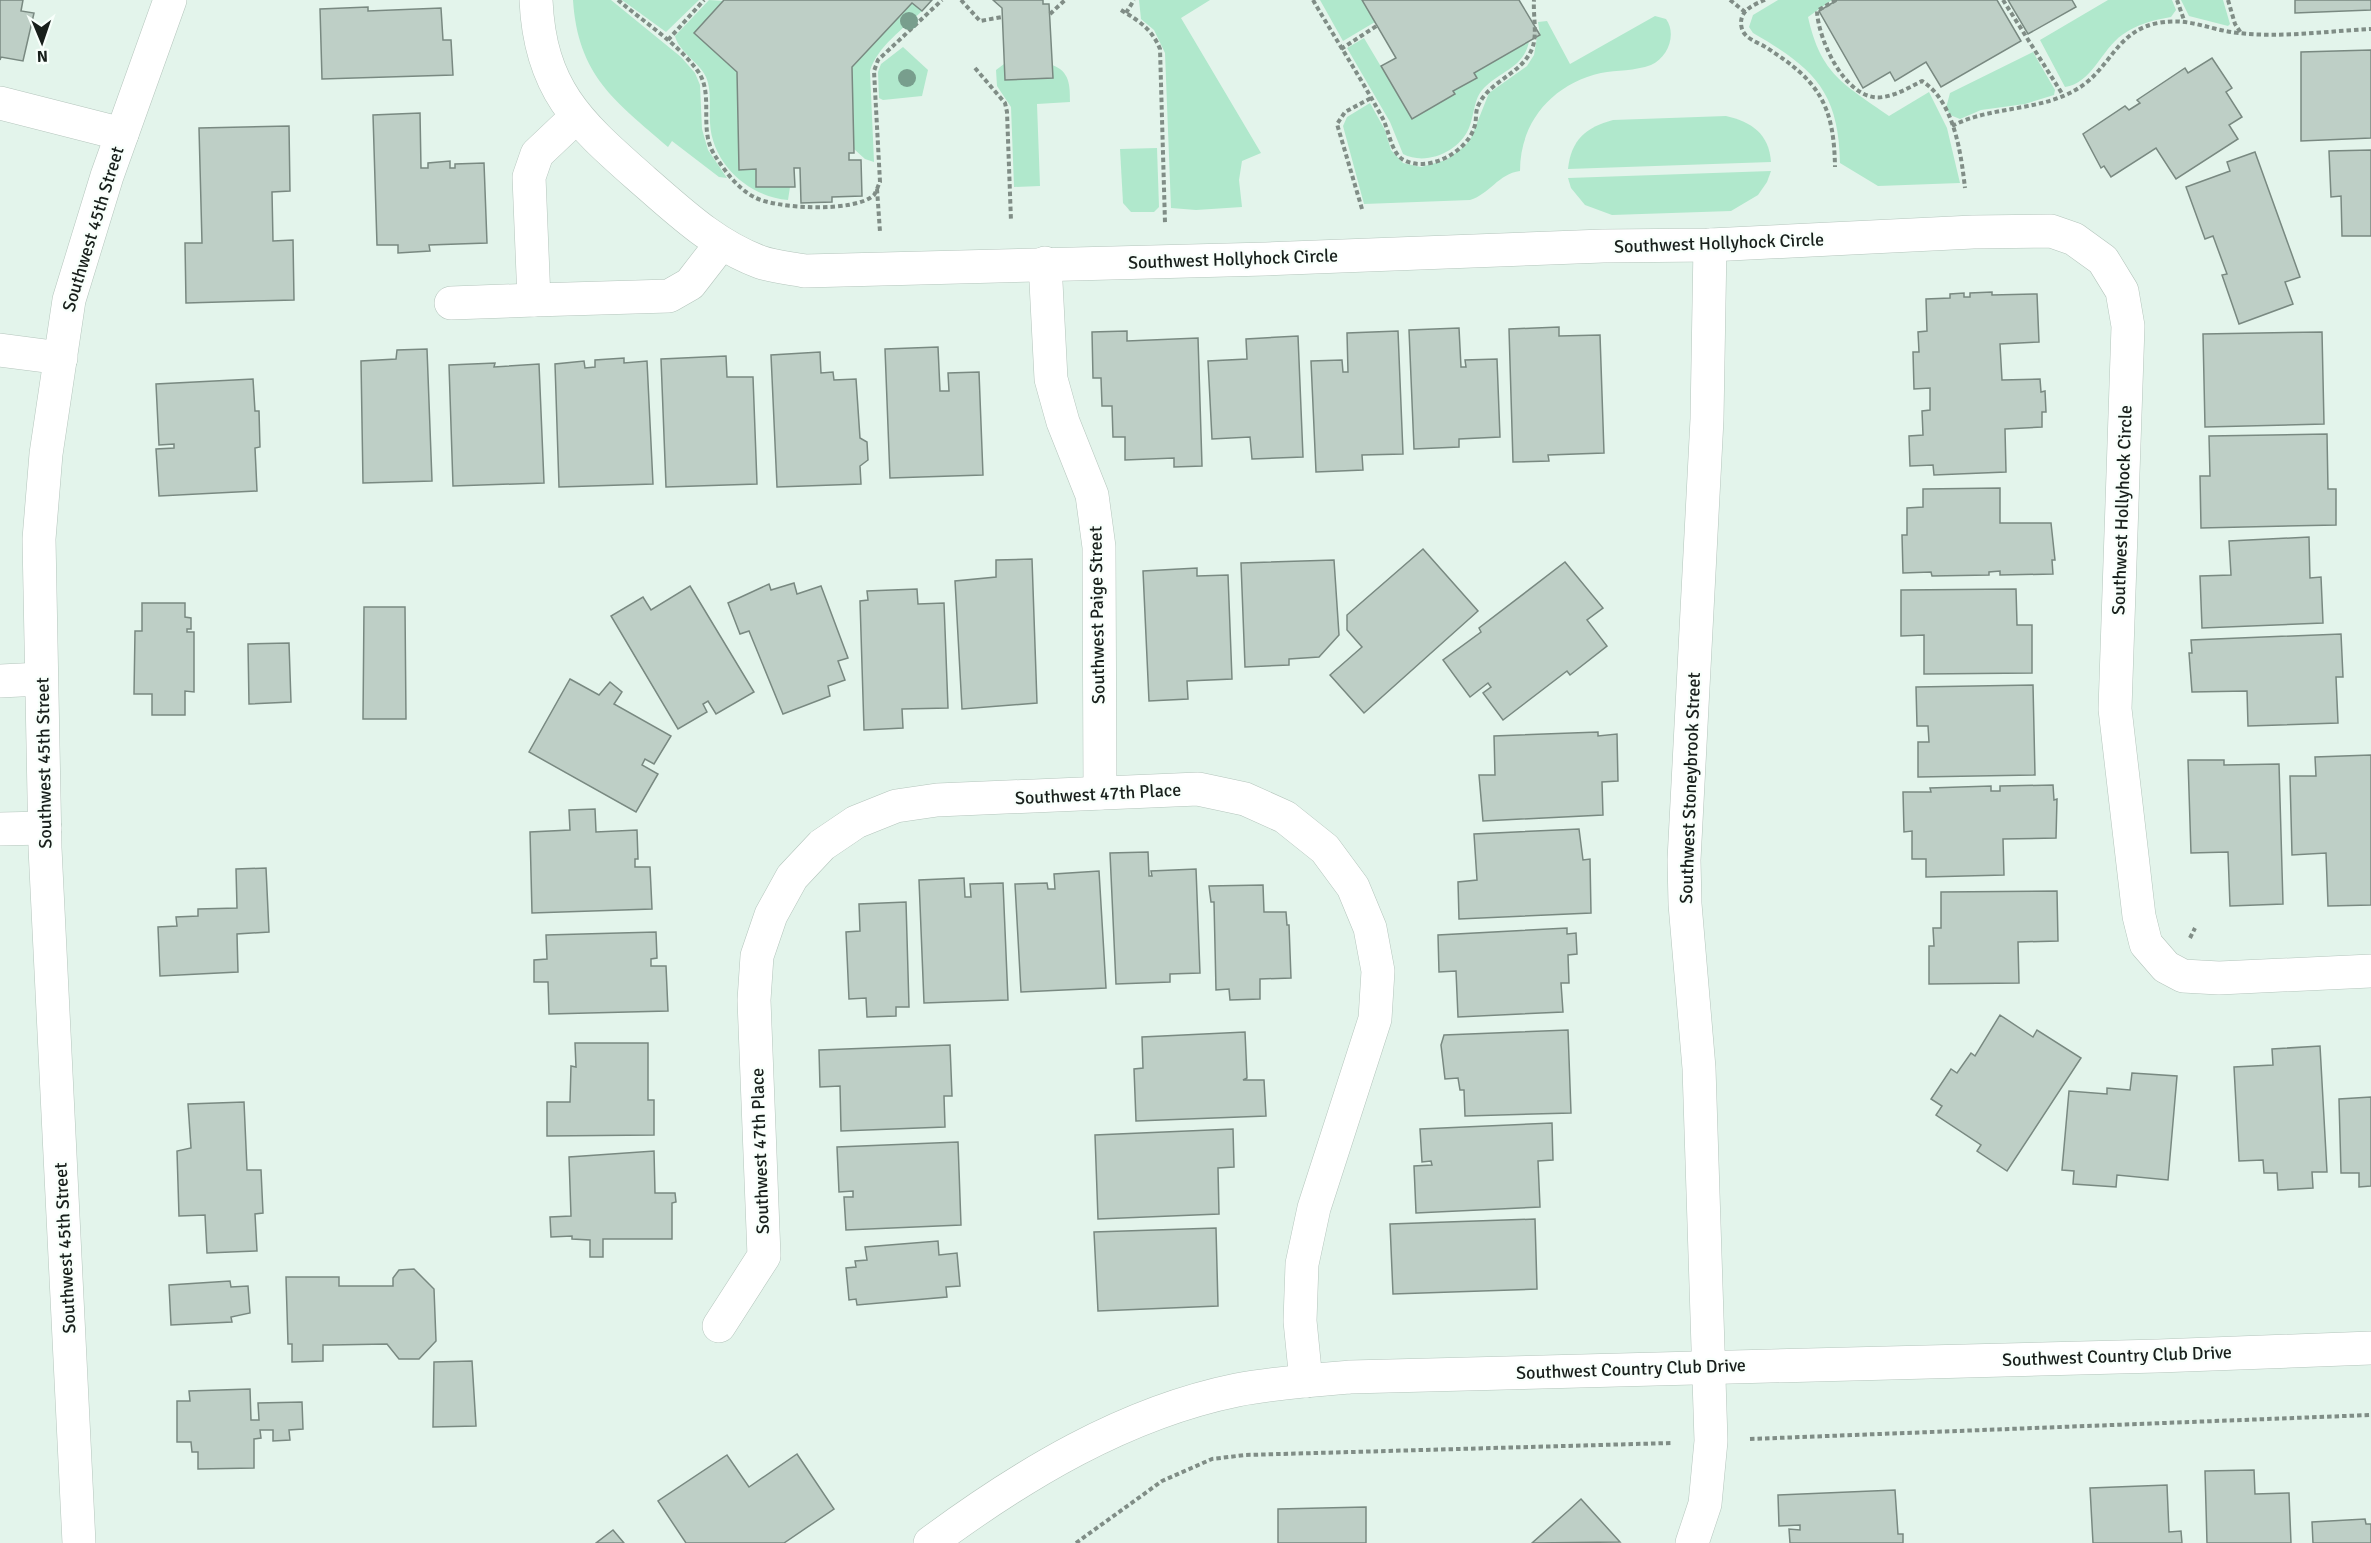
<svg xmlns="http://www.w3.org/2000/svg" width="2371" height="1543" viewBox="0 0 2371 1543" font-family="Signika,sans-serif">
<rect width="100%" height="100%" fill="#e3f4eb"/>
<g fill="#b0e8cc">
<path d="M573,0H611L681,57L695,73L700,85L702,129L708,150L727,178L719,177L672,141L668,147C615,101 578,76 573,0Z"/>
<path d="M622,0H699L666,32Z"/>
<path d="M709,0L725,1L695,33L737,72L739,169H756L757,187H790L788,200C749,197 712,164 710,123C709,108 712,91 706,77C699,62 679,52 675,36Z"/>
<path d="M1139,0H1210L1181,18L1261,153L1242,161L1239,180L1242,207L1196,210L1171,208L1165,53L1154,30L1141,19Z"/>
<path d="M1320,0H1362L1375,22L1343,41Z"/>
<path d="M1778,0H1832L1808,17C1821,75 1844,84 1889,116L1929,92L1947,128L1960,183L1878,186L1840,163C1839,90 1812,67 1753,33L1749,27L1753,15Z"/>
<path d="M2108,0H2172L2176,10L2171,17C2154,20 2137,24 2122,35C2102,49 2091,84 2065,87L2040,40Z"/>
<path d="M2181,0H2223L2230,24L2228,26L2189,16Z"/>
<path d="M912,3L922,11C904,28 877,47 870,71L874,162L865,159L854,149L852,67Z"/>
<path d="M1655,16L1666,19C1677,34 1668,58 1651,65C1635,71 1617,70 1601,73C1553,84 1520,121 1520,171C1498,174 1490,194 1470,200L1364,204L1343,126L1347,117L1370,103L1385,130L1391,150L1403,163L1421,167L1446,160L1465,146L1471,138L1489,93L1527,66L1534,55L1537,37L1540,35L1538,22L1547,21L1570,64Z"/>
<path d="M1364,38L1412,119L1455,94L1453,91L1476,78L1474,73L1529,41C1525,66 1502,71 1486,86C1473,97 1475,114 1469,128C1459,152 1426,166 1403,154L1390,122L1347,48Z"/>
<path d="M903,47L928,70L922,96L883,100L879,98L878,72L881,64Z"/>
<path d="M2033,52L2055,90L2054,95L2025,104L1981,110L1960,119L1950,115L1946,108L1950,93Z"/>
<path d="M1004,64L1005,80L1052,65C1070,71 1070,86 1070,102L1037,104L1040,186L1014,187L1011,107L997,86L996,70Z"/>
<path d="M1726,116C1752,122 1769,134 1771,162L1568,169C1571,140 1586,127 1613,120Z"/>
<path d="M1157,148L1159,207L1154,212H1131L1123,203L1120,149Z"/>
<path d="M1771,171L1767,182L1758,195L1731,211L1612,215L1585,205L1571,188L1568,178Z"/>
</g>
<g fill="#becfc6" stroke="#798981" stroke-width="1.5">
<path d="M0,0H23L21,11L34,13L23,61L1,57L0,60Z"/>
<path d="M724,0H932L922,11L912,3L852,67L854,153H849V160H861L862,196L832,197V202L801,203L800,168H794L795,187H756V169L739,170L737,72L694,33Z"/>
<path d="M993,0H1043V4H1049L1053,78L1005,80L1002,8Z"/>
<path d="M1362,0H1519L1540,35L1474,73L1477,78L1453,91L1455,94L1412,119L1381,66L1396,58Z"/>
<path d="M1837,0H1997L2021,41L1941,87L1926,62L1895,81L1890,72L1863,88L1819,11Z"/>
<path d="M2008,0H2072L2076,7L2028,34Z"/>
<path d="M2295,0H2371V10L2295,13Z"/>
<path d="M368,7V11L441,8L443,40H451L453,75L322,79L320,9Z"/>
<path d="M2371,50V138L2301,141V52Z"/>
<path d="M2212,58L2232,88L2226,92L2242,117L2229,125L2238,139L2176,179L2156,148L2111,177L2104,166L2101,168L2083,134L2125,106L2129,110L2140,103L2137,100L2185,68L2188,73Z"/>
<path d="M420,113L421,168H428V163L450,161V168H455V164L484,163L487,243L429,245L430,251L398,253V245H377L373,115Z"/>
<path d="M289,126L290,191L272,192L273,241L293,240L294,300L186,303L185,243H202L199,128Z"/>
<path d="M2371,150V236H2342L2341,196L2331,197L2329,151Z"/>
<path d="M2255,152L2300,277L2285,282L2293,304L2239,324L2222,275L2227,274L2213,236L2205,239L2186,187L2230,171L2227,162Z"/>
<path d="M1992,292V295L2037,294L2039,342L2000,344L2002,380L2040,379L2041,392L2045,391L2046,412H2042V427L2005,429L2006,472L1934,475L1933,465L1910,466L1909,436L1923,435L1922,411L1930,410V388L1914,389L1913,352H1919L1918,332L1927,331L1926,299L1950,298V294L1964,293V297H1970V293Z"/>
<path d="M1559,327V336L1600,335L1604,453L1548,455L1549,461L1513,462L1509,329Z"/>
<path d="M1459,328L1461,367H1466L1465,360L1497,359L1500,437L1459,439V447L1414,449L1409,330Z"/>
<path d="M1127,331V341L1198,338L1202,466L1174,467V458L1125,460V437H1113L1112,406H1102L1101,378H1093L1092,332Z"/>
<path d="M1398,331L1403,454L1362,455L1363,470L1316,472L1311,361L1342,360L1343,372H1348L1347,333Z"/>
<path d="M2322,332L2324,424L2205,427L2203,334Z"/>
<path d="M1298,336L1303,457L1252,459L1250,437L1212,439L1208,361L1247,359L1246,339Z"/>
<path d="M938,347L940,391H949L948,373L979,372L983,475L890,478L885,349Z"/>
<path d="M427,349L432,481L363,483L361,361L396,359L397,350Z"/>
<path d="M820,352L821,373L833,372L834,380L856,379L860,438L867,442L868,460L860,466L861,484L777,487L771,355Z"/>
<path d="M726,356L727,377H753L757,484L666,487L661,359Z"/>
<path d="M624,358V363L647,361L653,484L559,487L555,364L584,361L585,368L595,367V360Z"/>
<path d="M495,363L494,367L539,364L544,483L453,486L449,365Z"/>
<path d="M253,379L255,411H259L260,447L255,448L257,491L159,496L156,449L174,448V444L159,445L156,384Z"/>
<path d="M2327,434L2328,489H2336V525L2201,528L2200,476H2210L2209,436Z"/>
<path d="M2000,488V523H2051L2055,560H2052L2053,574L2000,575V571L1989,572V575L1932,576L1931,572L1903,573L1902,535H1907V508L1923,507V489Z"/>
<path d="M2309,537L2310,578L2321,577L2323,623L2202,628L2200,576L2231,575L2229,541Z"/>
<path d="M1423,549L1478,611L1364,713L1330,675L1362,647L1347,630V615Z"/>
<path d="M1032,559L1037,703L962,709L955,581L996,577V560Z"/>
<path d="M1334,560L1339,635L1319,657L1289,659V665L1245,667L1241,563Z"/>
<path d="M1565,562L1603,608L1587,620L1607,646L1570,675L1567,671L1503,720L1483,693L1491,687L1488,683L1470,697L1443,660L1481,632L1479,628Z"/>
<path d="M1197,568V576L1228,575L1232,679L1187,681L1188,699L1149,701L1143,571Z"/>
<path d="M794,583L797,594L821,586L848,658L838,661L845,680L828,686L830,696L783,714L749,631L740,634L728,603L769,584L771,590Z"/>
<path d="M690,586L754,692L716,714L708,701L703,704L707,712L678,729L611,616L643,597L651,610Z"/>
<path d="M917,589L918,604L944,603L948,708L902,709L903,728L864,730L860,601L868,600L867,591Z"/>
<path d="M2016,589L2017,625H2032V673L1924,674V635L1901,636V590Z"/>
<path d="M142,603H185V617L191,618V629H187V632H194V692L185,691V715H152V694H134L135,631H142Z"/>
<path d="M364,607H405L406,719H363Z"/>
<path d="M2341,634L2343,677H2336L2338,723L2248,726L2247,691L2192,692L2189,653H2192L2191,640Z"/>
<path d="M289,643L291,702L249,704L248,644Z"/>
<path d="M570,679L599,695L610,682L622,692L614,704L671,736L654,764L645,759L642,765L658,774L636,812L529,752Z"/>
<path d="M2033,685L2035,775L1918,777V742H1929L1928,726H1917L1916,687Z"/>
<path d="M1598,732V736L1617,734L1618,781L1602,782L1603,815L1483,821L1479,775H1495L1494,736Z"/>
<path d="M2371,755V905L2328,906L2326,853L2292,855L2290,776H2316L2315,757Z"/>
<path d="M2188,760H2224V765L2279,764L2283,904L2230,906L2228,852L2191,853Z"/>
<path d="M2053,785L2054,800L2057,799L2056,838L2003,839L2004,875L1926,877V859H1912V831L1904,832L1903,792H1931L1930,788L1991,786V791H2000V786Z"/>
<path d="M595,809L596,832L637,830L638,859H635V867H650L652,909L532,913L530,832L570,830L569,810Z"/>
<path d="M1579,829L1583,860L1590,859L1591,913L1459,919L1458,882L1477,880L1474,834Z"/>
<path d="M1148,852L1149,876H1152L1151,871L1196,869L1200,973L1170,974V982L1116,984L1110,853Z"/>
<path d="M266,868L269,932L237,934L238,972L160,976L158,927L177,926L176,917L198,916V909L237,908L236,869Z"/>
<path d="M1099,871L1106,988L1021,992L1015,884L1047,883L1048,889H1055L1054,874Z"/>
<path d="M964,878L965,897H971L970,884L1003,883L1008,1000L924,1003L919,880Z"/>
<path d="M1263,885L1264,912H1286L1287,925H1289L1291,978L1260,979V999L1230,1000L1229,989L1216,990L1214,902H1211L1209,886Z"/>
<path d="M2057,891L2058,941L2018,942L2019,983L1929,984V946H1934L1933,928H1941V892Z"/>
<path d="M906,902L909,1007H896V1016L867,1017L866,998L849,999L846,932L860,931L859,904Z"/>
<path d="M1567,928V934L1576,933L1577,954L1568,955L1569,983H1561L1563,1012L1458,1017L1456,971L1439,972L1438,935Z"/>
<path d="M656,932L657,958L651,959V966H666L668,1011L549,1014L548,982H534V960L547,959L546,935Z"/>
<path d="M2000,1015L2033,1037L2037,1030L2081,1058L2007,1171L1977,1151L1981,1145L1936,1115L1942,1106L1931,1099L1951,1069L1957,1073L1971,1053L1975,1056Z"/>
<path d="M1568,1030L1571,1113L1465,1116L1464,1090H1460L1458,1078L1445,1079L1441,1045L1444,1035Z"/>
<path d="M1245,1032L1247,1078L1243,1080H1264L1266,1116L1136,1121L1134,1069L1143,1068L1142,1037Z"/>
<path d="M575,1043H648V1100H654V1135L547,1136V1102H570L571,1066L576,1067Z"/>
<path d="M950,1045L952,1096H944L945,1127L841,1131L840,1086L820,1087L819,1050Z"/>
<path d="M2320,1046L2327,1172H2312L2313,1188L2278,1190L2277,1173H2264L2263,1160L2239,1161L2234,1067L2273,1065L2272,1049Z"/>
<path d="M2132,1073L2177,1076L2168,1180L2117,1175L2116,1187L2073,1184L2074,1171L2062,1170L2069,1091L2107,1094V1088L2130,1090Z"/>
<path d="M2371,1097V1186L2359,1187V1173H2341L2339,1099Z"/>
<path d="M244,1102L247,1170H261L263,1213L255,1214L257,1251L207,1253L205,1215L179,1216L177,1151L191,1148L188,1104Z"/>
<path d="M1552,1123L1553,1160L1538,1161L1540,1207L1416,1213L1414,1166L1432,1165L1431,1161L1422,1162L1420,1129Z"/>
<path d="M1233,1129L1234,1167L1218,1168L1219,1214L1098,1219L1095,1135Z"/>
<path d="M958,1142L961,1225L846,1230L844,1197H853V1191L839,1192L837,1147Z"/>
<path d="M654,1151L655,1193H675L676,1202L672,1203V1239H603V1257H590V1240L572,1239V1236L551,1237L550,1217L571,1216L569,1157Z"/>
<path d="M1535,1219L1537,1289L1393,1294L1390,1224Z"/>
<path d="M1216,1228L1218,1306L1098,1311L1094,1232Z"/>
<path d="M938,1241L939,1255L957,1253L960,1286L946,1287L947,1297L857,1305L856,1299L849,1300L846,1268L856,1267L855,1261L867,1260L865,1247Z"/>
<path d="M414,1269L434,1289L436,1341L419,1359H399L387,1344L330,1345H323V1361L292,1362V1344H288L286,1277H339V1286H393V1278L399,1270Z"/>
<path d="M230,1281L231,1287L248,1286L250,1313L231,1317L232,1322L171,1325L169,1285Z"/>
<path d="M472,1361L476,1426L433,1427L434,1362Z"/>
<path d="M250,1389L251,1420H259L258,1403L302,1402L303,1429L289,1430L290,1440L273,1441V1430H260L261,1438L254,1439V1468L198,1469V1452H192L191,1442H177V1401H190L189,1391Z"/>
<path d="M797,1454L834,1509L784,1543H686L658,1501L727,1455L749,1487Z"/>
<path d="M2254,1470L2255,1494L2289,1493L2291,1543H2207L2205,1471Z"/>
<path d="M2167,1485L2169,1532L2181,1531L2182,1543H2093L2090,1488Z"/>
<path d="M1895,1490L1898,1534H1903V1543H1790L1789,1529L1800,1530V1525L1779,1526L1778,1495Z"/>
<path d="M1581,1499L1620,1542L1532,1543L1568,1511Z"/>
<path d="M1366,1507V1543H1278V1509Z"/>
<path d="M2365,1519L2366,1524H2371V1543H2313L2312,1522Z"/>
<path d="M613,1530L624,1543H596Z"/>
</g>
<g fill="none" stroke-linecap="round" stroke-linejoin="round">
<defs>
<g id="minor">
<path d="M536,0C540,92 581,125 644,181C680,212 714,245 760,262C774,267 790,268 805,271L1266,259L1603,246L1710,245L1973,232L2051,231L2074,239L2103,260L2122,291L2128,326L2115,709L2139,916L2146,944L2166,967L2183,976L2219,978L2371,971"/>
<path d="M0,103L122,134"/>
<path d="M575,118L537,154L529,177L534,300L669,296L690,284L721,244"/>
<path d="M1045,263L1051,379L1063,422L1092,495L1099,547L1100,793"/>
<path d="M451,303L534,300"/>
<path d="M0,350L61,358"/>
<path d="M0,681L41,679"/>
<path d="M0,829L45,828"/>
<path d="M719,1326L764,1256L754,1000L757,956L771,915L792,877L822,845L856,822L896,806L937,800L1198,789L1245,799L1285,817L1325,849L1353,887L1370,928L1378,971L1375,1019L1314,1208L1302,1264L1300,1321L1306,1381"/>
<path d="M79,1543L45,848L39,539L46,454L69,300L107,176L170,0"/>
<path d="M930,1543C1022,1475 1124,1413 1237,1390C1274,1383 1313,1380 1350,1377L2158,1356L2371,1348"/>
<path d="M1692,1543L1705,1504L1711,1441L1699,1068L1685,904L1684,860L1707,419L1710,245"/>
</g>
</defs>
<use href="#minor" stroke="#b4c5bc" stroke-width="34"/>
<g stroke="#808d86" stroke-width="4" stroke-dasharray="4.5 3" stroke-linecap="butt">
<path d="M618,0C645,23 676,42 697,70C715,93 698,128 714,154C724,170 737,188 754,197C775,209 855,213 874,195C876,192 878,186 880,182L874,71L878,60L942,0"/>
<path d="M961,0L980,21L1002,17"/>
<path d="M1313,0C1336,40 1361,78 1383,119C1389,131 1391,151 1402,159C1426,174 1466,153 1474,128C1477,121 1475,112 1478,106C1490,79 1524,74 1533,46C1537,33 1533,14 1534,0"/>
<path d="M1730,0L1745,12"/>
<path d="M1765,0C1752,5 1737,12 1742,29C1745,39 1758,42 1767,48C1819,81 1834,105 1835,167"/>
<path d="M1836,0L1817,11C1818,39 1846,103 1883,97C1897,95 1910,87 1922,81C1954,101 1961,153 1965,188"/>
<path d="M2003,0L2063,95"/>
<path d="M2177,0L2184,20"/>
<path d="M2228,0L2235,24L2241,33"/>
<path d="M1121,10C1139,21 1152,29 1160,49L1165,223"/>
<path d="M1126,13L1134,0"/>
<path d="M1050,14L1065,0"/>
<path d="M668,40L704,0"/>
<path d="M1341,49L1378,25"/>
<path d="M975,68L1005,103L1007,112L1011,221"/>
<path d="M1952,126C1994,104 2047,113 2086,83C2112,62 2120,30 2158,23C2190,17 2208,30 2239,33C2282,38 2328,31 2371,29"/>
<path d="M877,189L880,232"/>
<path d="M1362,209L1337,124L1345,112L1371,98"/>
<path d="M2190,938L2195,928"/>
<path d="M1750,1439L2371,1415"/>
<path d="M1076,1543L1162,1481L1212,1459L1245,1455L1671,1443"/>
</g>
<use href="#minor" stroke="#fff" stroke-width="33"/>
</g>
<g fill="#789e8d">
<circle cx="909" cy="21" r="9"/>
<circle cx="907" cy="78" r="9"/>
</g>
<g text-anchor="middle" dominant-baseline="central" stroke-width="4.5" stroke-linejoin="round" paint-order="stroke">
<g font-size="18" fill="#181f1b" stroke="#f8fffb">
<text transform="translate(93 229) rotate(-73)">Southwest 45th Street</text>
<text transform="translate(1719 243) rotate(-2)">Southwest Hollyhock Circle</text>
<text transform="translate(1233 259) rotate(-2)">Southwest Hollyhock Circle</text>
<text transform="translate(2122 510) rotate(-88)">Southwest Hollyhock Circle</text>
<text transform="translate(1097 615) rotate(-91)">Southwest Paige Street</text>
<text transform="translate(44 763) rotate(-91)">Southwest 45th Street</text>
<text transform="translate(1690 788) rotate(-88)">Southwest Stoneybrook Street</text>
<text transform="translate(1098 794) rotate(-3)">Southwest 47th Place</text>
<text transform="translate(760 1151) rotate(-92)">Southwest 47th Place</text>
<text transform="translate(65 1248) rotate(-93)">Southwest 45th Street</text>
<text transform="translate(2117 1356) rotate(-2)">Southwest Country Club Drive</text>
<text transform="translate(1631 1369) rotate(-2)">Southwest Country Club Drive</text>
</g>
</g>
<g transform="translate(42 42) rotate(178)" stroke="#f8fffb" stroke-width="4.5" paint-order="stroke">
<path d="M0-4.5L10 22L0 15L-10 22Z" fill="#181f1b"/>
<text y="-9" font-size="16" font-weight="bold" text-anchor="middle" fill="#181f1b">N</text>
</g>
</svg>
